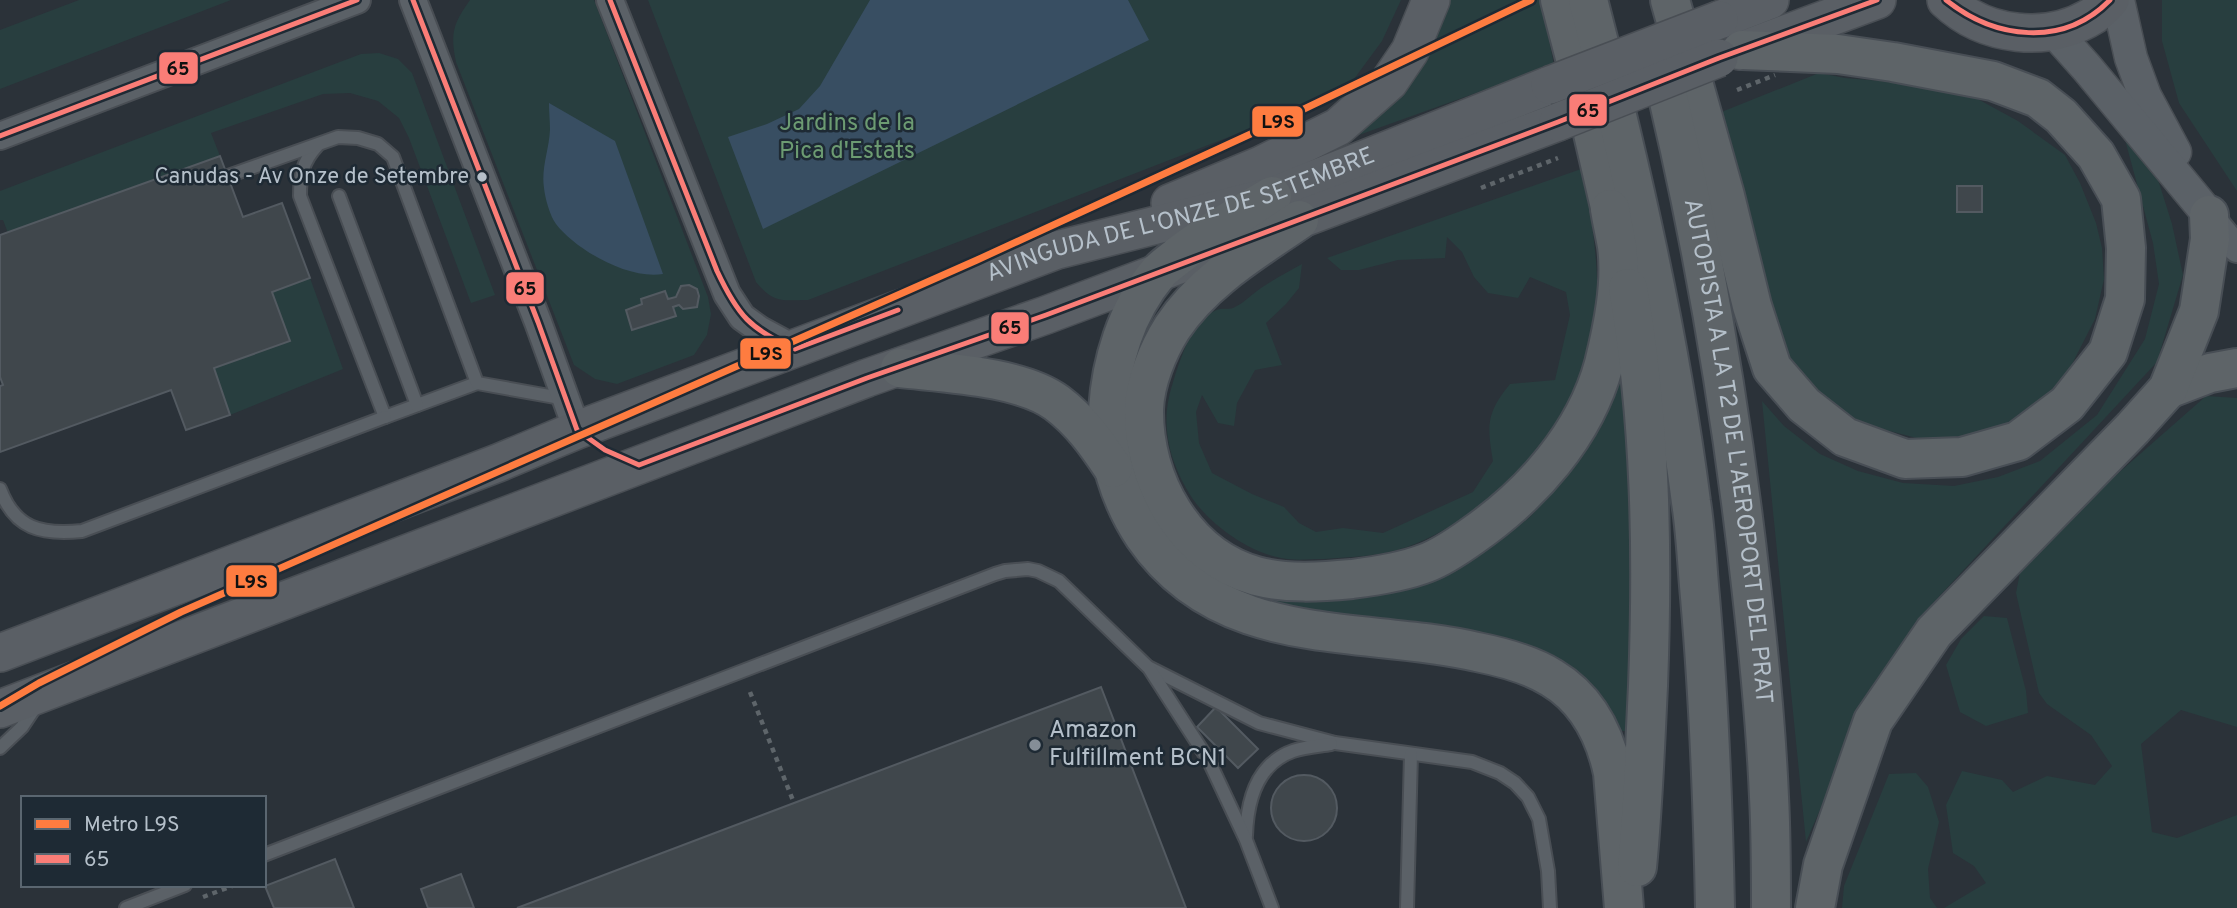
<svg xmlns="http://www.w3.org/2000/svg" width="2237" height="908" viewBox="0 0 2237 908" font-family="Overpass,sans-serif">
<rect width="100%" height="100%" fill="#2b3239"/>
<g fill="#283e3f">
<path d="M79,0H231L0,89V30Z"/>
<path d="M470,0H594L708,297L711,314L707,335L694,355L617,384L595,379L574,365L456,62C450,33 453,24 470,0Z"/>
<path d="M648,0H1401L1382,41L1354,79L1296,111L808,300C782,300 774,304 756,282Z"/>
<path d="M1448,0H1541L1554,65L1345,140L1375,120L1406,87Z"/>
<path d="M2162,0H2237V191L2179,103L2162,41Z"/>
<path d="M379,53L398,59L412,73L495,295L471,303L409,138L399,118L378,101L350,93L323,94L211,133L220,156L8,233L3,220H0V191L361,54Z"/>
<path d="M1819,73L1845,78L1916,84L1974,97L2018,121L2065,155L2080,183L2096,223L2102,248L2104,279L2095,319L2070,368L2037,407L1985,434L1924,440L1863,424L1812,390L1785,356L1714,115Z"/>
<path d="M2124,136L2155,170L2172,224L2183,275L2157,362L1920,617L1868,699L1806,842L1762,401L1784,426L1820,454L1858,471L1903,483L1954,486L1998,477L2040,461L2097,415L2145,339L2159,284L2153,243Z"/>
<path d="M1584,168C1590,217 1602,270 1595,321C1583,419 1499,513 1407,547C1381,556 1352,557 1324,559C1310,559 1295,561 1281,558C1245,551 1203,520 1186,488C1170,460 1162,429 1169,397C1174,377 1187,334 1202,319C1205,316 1215,310 1220,309C1225,308 1230,310 1235,307C1244,303 1252,294 1261,288C1274,279 1288,272 1302,264L1299,288L1286,304L1266,323L1282,365L1255,370L1237,403L1234,426L1218,423L1202,395L1196,412L1199,443L1212,473L1252,494L1284,507L1299,523L1316,532L1343,528L1383,533L1473,492L1493,461C1487,426 1486,413 1510,384L1555,380L1570,315L1566,292L1530,277L1518,298L1488,293L1474,277L1462,252L1447,237L1445,258L1398,260L1359,270H1341L1327,258Z"/>
<path d="M310,278L343,369L230,415L214,368L290,341L272,292Z"/>
<path d="M1620,384L1624,388L1631,555L1629,726L1627,731H1621L1611,711L1599,697L1325,615L1275,604L1246,593L1248,586L1504,536L1530,517L1562,482L1615,389Z"/>
<path d="M2206,396L2237,398V727L2181,710L2141,744L2152,832L2177,838L2237,815V908H1944L1986,883L1974,866L1953,853L1946,805L1962,771L2002,780L2013,792L2047,776L2095,785L2112,766L2091,735L2047,704L2039,693L2016,593L2023,557Z"/>
<path d="M1984,616L2007,618L2026,691L2028,713L1986,726L1960,712L1946,665L1961,639Z"/>
<path d="M1916,773L1928,787L1939,822L1928,869L1930,898L1937,908H1842L1844,886L1889,774Z"/>
</g>
<g fill="#384e62">
<path d="M870,0H1128L1149,40L763,229L728,137L767,124L799,109L820,86Z"/>
<path d="M549,103L615,141L663,274C629,280 576,250 556,224C550,216 545,198 544,188C541,168 549,150 550,130C550,121 549,112 549,103Z"/>
</g>
<g fill="#40474c" stroke="#535a61" stroke-width="2">
<path d="M220,156L243,217L282,203L310,278L272,292L290,341L214,368L230,415L186,430L171,390L0,452V386L3,385L0,377V235Z"/>
<rect x="1957" y="186" width="25" height="26"/>
<path d="M689,285L697,289L699,296L697,307L683,309L679,305L673,307L676,316L632,330L626,310L642,304L641,299L665,291L668,299L676,297L681,286Z"/>
<path d="M1101,687L1186,908H517L794,803Z"/>
<path d="M1216,707L1258,749L1238,768L1197,727Z"/>
<circle cx="1304" cy="808" r="33"/>
<path d="M335,859L354,908H274L265,886Z"/>
<path d="M461,874L474,908H428L421,889Z"/>
</g>
<g fill="none" stroke-linecap="round" stroke-linejoin="round">
<defs>
<g id="service">
<path d="M317,146C302,162 300,176 300,196L385,417L477,383"/>
<path d="M228,176L338,137L358,138L378,144L393,157L477,383L566,399"/>
<path d="M339,196L417,405"/>
<path d="M0,489C15,529 41,535 82,531L385,417"/>
<path d="M1150,668L1259,723L1335,743L1472,762L1500,773L1515,783L1528,797L1539,819L1548,871L1550,908"/>
<path d="M0,748L22,727L36,706"/>
<path d="M1246,836C1247,802 1256,764 1293,751C1305,747 1319,746 1331,744"/>
<path d="M264,855L995,574L1005,571L1028,569L1038,571L1059,581L1149,668L1209,761L1246,840L1272,908"/>
<path d="M126,908L185,885"/>
<path d="M1407,908L1411,754"/>
</g>
<g id="minor">
<path d="M413,0L538,322L577,430"/>
<path d="M610,0L727,294L742,317L760,330L795,349"/>
<path d="M0,136L357,0"/>
<path d="M2209,215L2237,249"/>
</g>
<g id="tertiary">
<path d="M2118,0L2131,58L2145,96L2175,152"/>
<path d="M2053,30L2087,68L2209,215"/>
</g>
<g id="secondary">
<path d="M1946,0C1985,37 2048,44 2094,15C2100,11 2105,5 2110,0"/>
<path d="M1719,20L1770,0"/>
<path d="M1740,51L1877,0"/>
<path d="M1170,203L1261,165L1338,127L1389,82L1410,51L1431,0"/>
<path id="s1" d="M0,653L498,463L577,430L1057,250L1272,196L1550,85"/>
<path d="M0,709L867,378L1046,315L1558,122"/>
</g>
<g id="trunk">
<path d="M1560,0L1580,77L1616,233"/>
<path d="M1588,0C1631,166 1669,332 1691,502C1696,533 1697,565 1700,597C1709,700 1713,804 1715,908"/>
<path d="M1670,0L1725,196L1752,306L1772,368L1804,405L1845,437L1905,459L1962,457L2018,441L2067,404L2108,352L2125,299L2126,248L2121,199L2096,155L2061,116L2038,98L1993,81L1893,62L1838,54L1742,50"/>
<path id="s2" d="M1656,48C1700,224 1731,405 1751,585C1759,655 1766,726 1769,797C1771,834 1771,871 1771,908"/>
<path d="M1272,196C1240,215 1207,233 1178,256C1172,261 1163,267 1158,273C1126,311 1111,362 1108,410C1105,454 1120,500 1144,536C1223,651 1360,625 1477,652C1502,657 1530,664 1552,678C1587,699 1605,735 1613,773L1624,908"/>
<path d="M1299,220C1254,251 1203,281 1172,328C1158,350 1145,382 1144,409C1143,480 1184,556 1256,576C1287,584 1320,582 1352,579C1376,576 1403,572 1426,563C1442,557 1458,546 1472,536C1531,495 1585,435 1604,364C1613,327 1622,284 1617,246C1615,234 1612,222 1610,209"/>
<path d="M1628,288C1651,420 1653,553 1648,686C1645,746 1643,806 1637,867"/>
<path d="M900,368C944,373 1021,376 1057,403C1081,421 1097,444 1113,468"/>
<path d="M2168,389L2210,373L2237,368"/>
<path d="M1815,908L1823,865L1873,721L1934,632L2133,428L2168,389L2199,311L2210,239L2209,215"/>
</g>
</defs>
<use href="#service" stroke="#494e54" stroke-width="16"/>
<use href="#minor" stroke="#494e54" stroke-width="30"/>
<use href="#tertiary" stroke="#494e54" stroke-width="35"/>
<use href="#secondary" stroke="#494e54" stroke-width="40"/>
<use href="#trunk" stroke="#484e55" stroke-width="42"/>
<g stroke="#5e656a" stroke-width="4.5" stroke-dasharray="5 5" stroke-linecap="butt">
<path d="M750,692L794,803"/>
<path d="M203,897L235,885"/>
</g>
<use href="#service" stroke="#5b6167" stroke-width="12"/>
<use href="#minor" stroke="#5b6167" stroke-width="26"/>
<use href="#tertiary" stroke="#5b6167" stroke-width="32"/>
<use href="#secondary" stroke="#5a5f65" stroke-width="37"/>
<use href="#trunk" stroke="#5e6468" stroke-width="38"/>
<defs>
<g id="secondary-bridge">
<path d="M1550,85L1719,20"/>
<path d="M1558,122L1719,58"/>
</g>
</defs>
<use href="#secondary-bridge" stroke="#494e54" stroke-width="40" stroke-linecap="butt"/>
<g stroke="#5e656a" stroke-width="4.5" stroke-dasharray="5 5" stroke-linecap="butt">
<path d="M1737,90L1775,75"/>
<path d="M1481,188L1558,158"/>
</g>
<use href="#secondary-bridge" stroke="#5a5f65" stroke-width="37"/>
<defs>
<g id="bus-1">
<path d="M413,0L538,322L577,430L605,450L639,465L867,378L1046,315L1558,122L1719,58L1877,0"/>
<path d="M610,0L717,271C738,316 750,329 795,349L898,310"/>
<path d="M1946,0C1995,39 2063,48 2110,0"/>
<path d="M0,136L357,0"/>
</g>
</defs>
<use href="#bus-1" stroke="#1e2a34" stroke-width="10"/>
<use href="#bus-1" stroke="#fa7d77" stroke-width="5"/>
<defs>
<path id="metro-1" d="M0,706L39,683L181,612L977,260L1279,121L1531,0"/>
</defs>
<use href="#metro-1" stroke="#1e2a34" stroke-width="12"/>
<use href="#metro-1" stroke="#fe7c40" stroke-width="7"/>
</g>
<circle fill="#b5c0ca" stroke="#1e2a34" stroke-width="2.5" cx="482" cy="177" r="6"/>
<circle fill="#858e97" stroke="#1e2a34" stroke-width="2.5" cx="1035" cy="745" r="7"/>
<g text-anchor="middle" dominant-baseline="central" stroke-width="5" stroke-linejoin="round" paint-order="stroke">
<g font-size="22" fill="#b5c0ca" stroke="#1e2a34" text-anchor="end">
<text x="469" y="177">Canudas - Av Onze de Setembre</text>
</g>
<g font-size="24" fill="#6c9b72" stroke="#1e2a34">
<text x="847" y="124">Jardins de la<tspan x="847" dy="28">Pica d'Estats</tspan></text>
</g>
<g font-size="24" fill="#b5c0ca" stroke="#1e2a34">
<text stroke="none"><textPath href="#s1" startOffset="1260">AVINGUDA DE L'ONZE DE SETEMBRE</textPath></text>
<text stroke="none"><textPath href="#s2" startOffset="410">AUTOPISTA A LA T2 DE L'AEROPORT DEL PRAT</textPath></text>
</g>
<g font-size="24" fill="#b5c0ca" stroke="#1e2a34" text-anchor="start">
<text x="1049" y="731">Amazon<tspan x="1049" dy="28">Fulfillment BCN1</tspan></text>
</g>
</g>
<g stroke="#1e2a34" stroke-width="2.5">
<rect x="158" y="51" width="41" height="34" rx="7" fill="#fa7d77"/>
<rect x="1568" y="93" width="40" height="34" rx="7" fill="#fa7d77"/>
<rect x="1251" y="105" width="53" height="33" rx="7" fill="#fe7c40"/>
<rect x="505" y="271" width="40" height="34" rx="7" fill="#fa7d77"/>
<rect x="990" y="311" width="40" height="34" rx="7" fill="#fa7d77"/>
<rect x="739" y="337" width="53" height="33" rx="7" fill="#fe7c40"/>
<rect x="225" y="564" width="53" height="34" rx="7" fill="#fe7c40"/>
</g>
<g font-size="19" text-anchor="middle" font-weight="bold" fill="#111">
<text x="178" y="75">65</text>
<text x="1588" y="117">65</text>
<text x="1278" y="128">L9S</text>
<text x="525" y="295">65</text>
<text x="1010" y="334">65</text>
<text x="766" y="360">L9S</text>
<text x="251" y="588">L9S</text>
</g>
<rect x="21" y="796" width="245" height="91" fill="#1e2a34" stroke="#5a6670" stroke-width="2"/>
<rect x="35" y="819" width="35" height="10" fill="#fe7c40" stroke="#5a6670" stroke-width="2"/>
<text x="84" y="831" font-size="21" fill="#b5c0ca">Metro L9S</text>
<rect x="35" y="854" width="35" height="10" fill="#fa7d77" stroke="#5a6670" stroke-width="2"/>
<text x="84" y="866" font-size="21" fill="#b5c0ca">65</text>
</svg>
